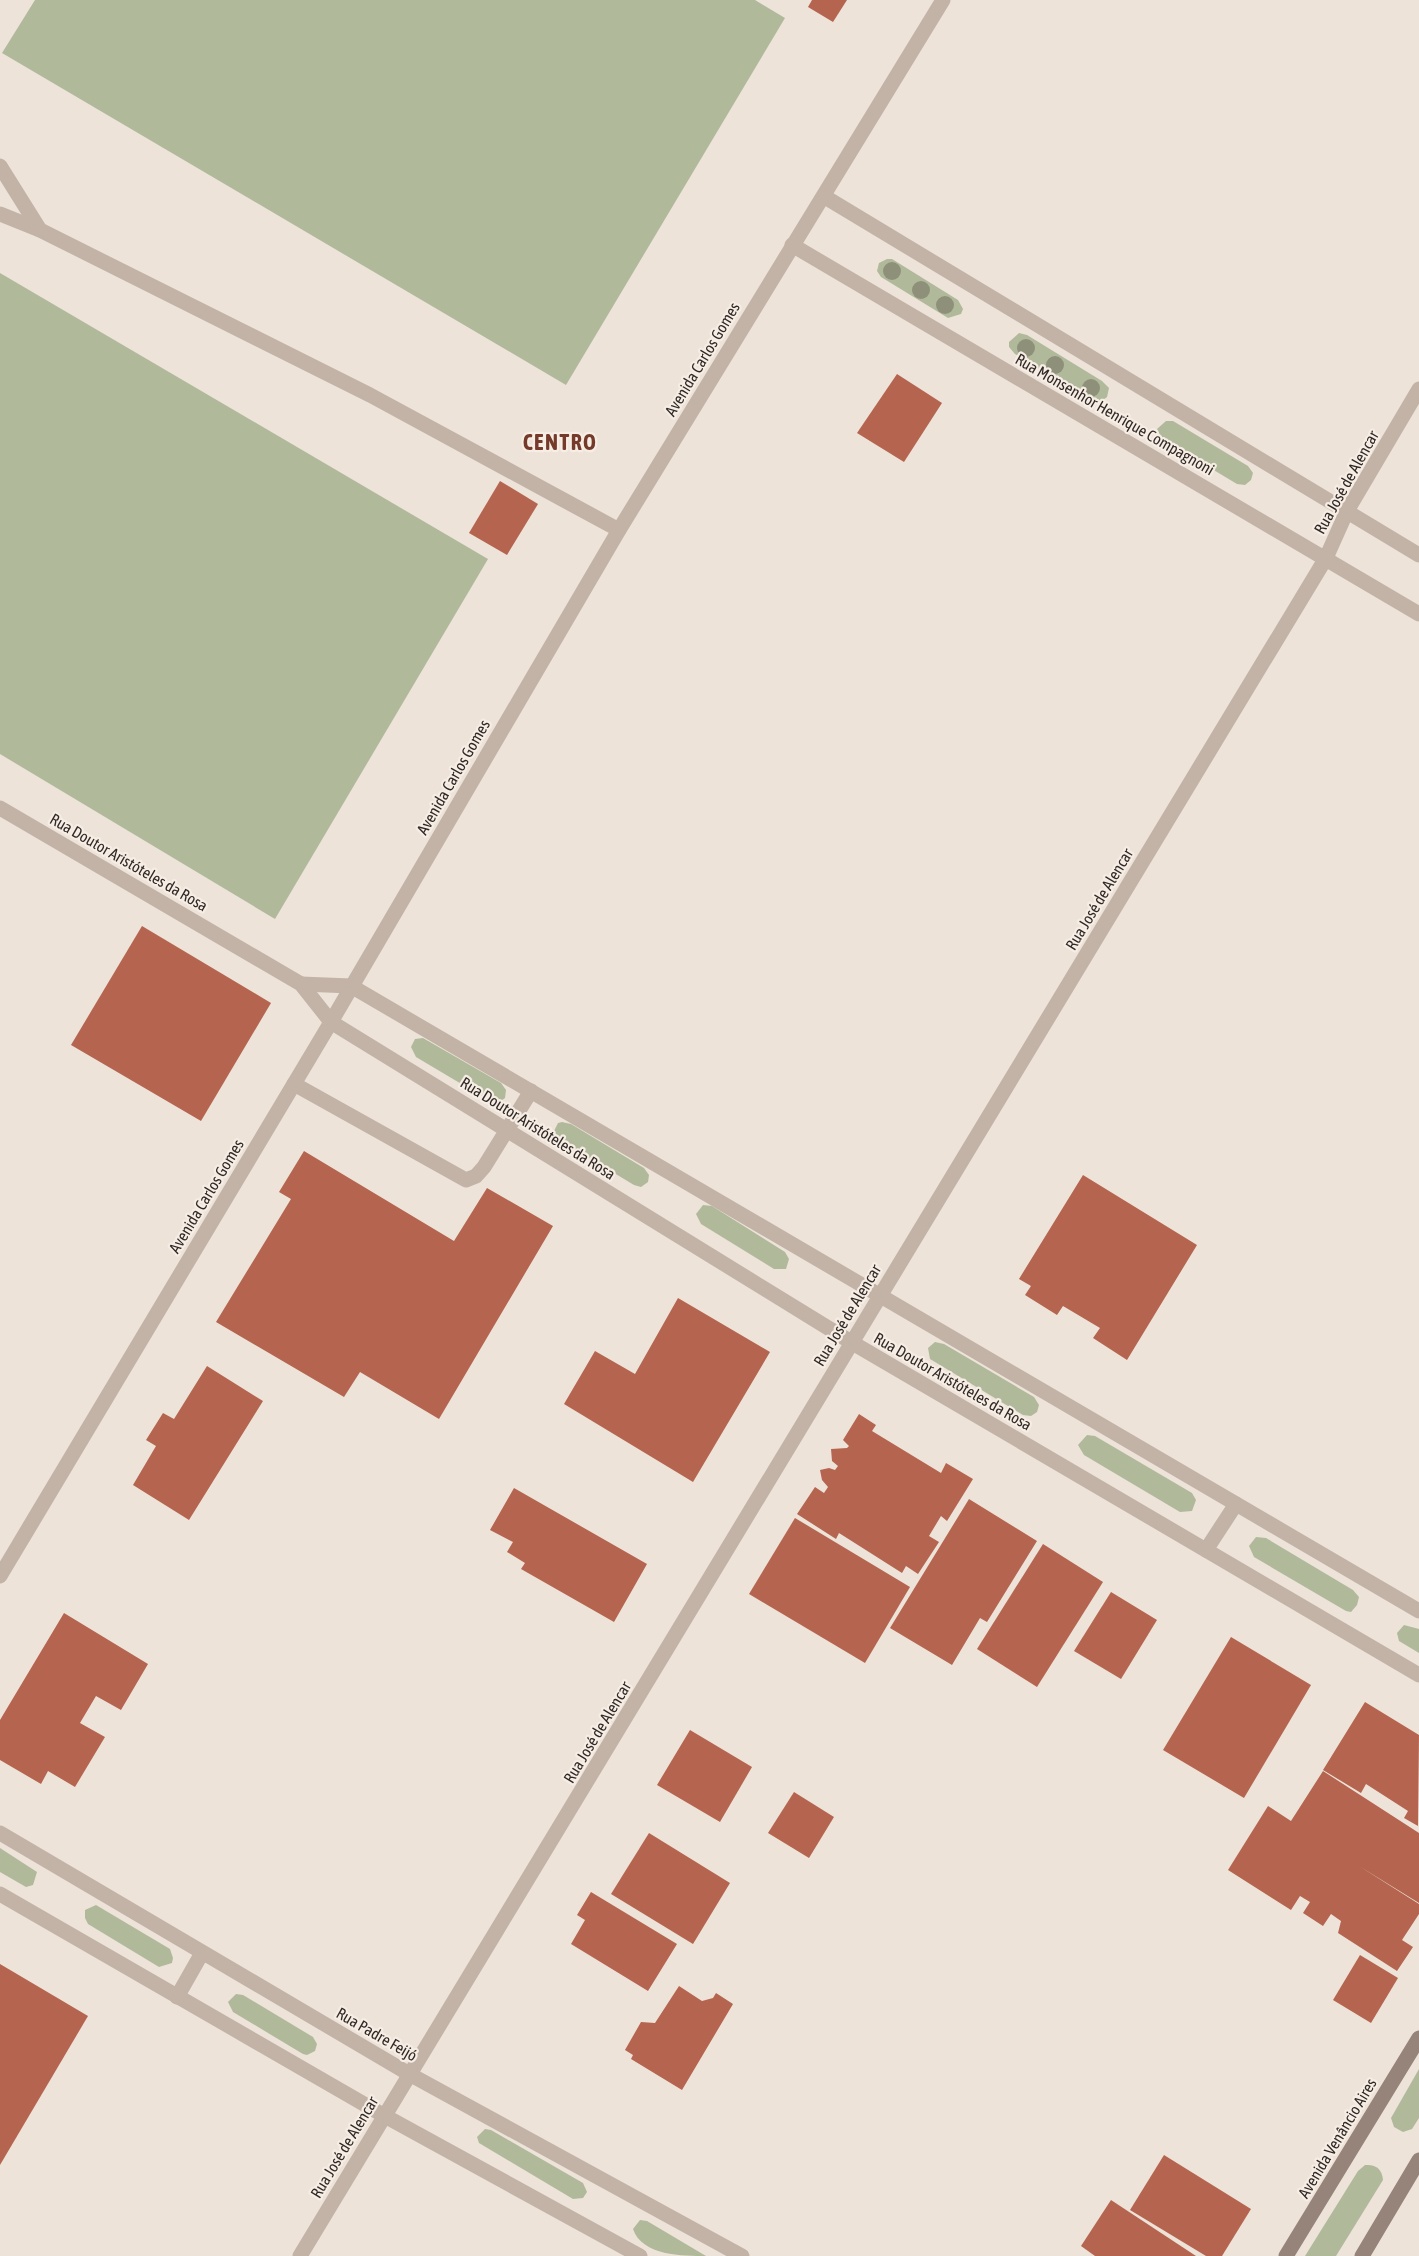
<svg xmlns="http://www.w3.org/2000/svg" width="1419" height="2256" viewBox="0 0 1419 2256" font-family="'Asap Condensed',sans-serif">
<rect width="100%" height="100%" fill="#ede3d9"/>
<g fill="#b0ba9b">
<path d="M35,0H755L785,18L566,385L2,53Z"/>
<path d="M887,259H892L958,300L963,309L961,314L948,318L881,277L877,271L879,263Z"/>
<path d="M0,273L488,559L275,919L0,754Z"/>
<path d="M1019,333L1027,335L1102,381L1109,388L1107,397L1099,403L1090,400L1015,354L1009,347V342Z"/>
<path d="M1166,421H1173L1248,466L1253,473L1251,480L1245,485L1237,484L1162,439L1157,429Z"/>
<path d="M423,1038L501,1083L506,1090L505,1098L498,1103L490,1101L416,1057L411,1047L415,1039Z"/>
<path d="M562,1122L571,1124L644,1168L649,1175L648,1182L641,1187L634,1185L561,1141L554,1131L558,1123Z"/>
<path d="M703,1205L712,1206L785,1252L789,1259L786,1269H774L701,1224L696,1214Z"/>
<path d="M935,1342L944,1344L1034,1397L1039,1405L1037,1412L1031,1416L1023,1415L930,1359L928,1348Z"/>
<path d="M1087,1435L1095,1436L1192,1493L1196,1500L1192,1511L1180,1512L1084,1455L1078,1445Z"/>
<path d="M1256,1537L1266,1538L1353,1590L1359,1597L1357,1605L1351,1612L1346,1611L1254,1557L1249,1546Z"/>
<path d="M1404,1625L1419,1629V1653L1399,1641L1397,1633Z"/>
<path d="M0,1848L37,1872L33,1885L26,1887L0,1872Z"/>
<path d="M96,1905L170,1949L173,1958L172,1963L159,1967L88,1924L85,1918V1910Z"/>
<path d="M236,1994L243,1995L313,2037L317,2044L315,2051L307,2055L303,2054L233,2012L228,2002Z"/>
<path d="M1419,2069V2118L1412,2129L1403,2132L1394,2127L1391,2118Z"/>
<path d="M485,2129L491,2130L583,2183L587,2192L583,2198L573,2199L479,2143L477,2137Z"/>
<path d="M1365,2165C1376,2164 1382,2169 1383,2180L1336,2256H1305L1358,2171Z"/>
<path d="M640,2220L647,2221L706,2256C683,2256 642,2256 633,2229Z"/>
</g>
<g fill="#b5654f">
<path d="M812,0H847L833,22L808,7Z"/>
<path d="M897,374L942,403L904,462L857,433Z"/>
<path d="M500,481L538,504L507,555L469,533Z"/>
<path d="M142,926L271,1003L201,1121L71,1045Z"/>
<path d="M304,1151L454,1241L487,1188L553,1226L439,1419L360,1372L344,1397L216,1322L291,1199L279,1192Z"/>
<path d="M1083,1175L1197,1245L1127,1360L1093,1338L1100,1328L1063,1306L1057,1315L1025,1295L1031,1286L1019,1279Z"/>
<path d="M678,1298L770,1352L693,1482L564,1404L595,1351L635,1374Z"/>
<path d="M207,1366L263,1401L189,1520L133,1485L156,1446L146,1440L163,1413L174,1419Z"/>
<path d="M859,1414L876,1425L872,1431L941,1473L946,1463L973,1479L947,1521L941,1516L929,1536L939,1542L918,1574L906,1566L902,1573L839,1533L836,1539L797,1514L815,1487L824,1493L828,1487L822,1480L820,1470L829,1468L835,1470L838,1466L832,1461L831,1449L847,1448L849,1446L843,1440Z"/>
<path d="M514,1488L647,1564L614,1622L521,1569L525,1563L507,1552L513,1542L490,1530Z"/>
<path d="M969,1499L1037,1541L987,1622L980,1618L952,1665L890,1628Z"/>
<path d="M795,1518L910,1587L865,1663L749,1594Z"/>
<path d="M1043,1544L1103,1582L1037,1687L977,1649Z"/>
<path d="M1111,1592L1157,1620L1121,1679L1074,1651Z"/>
<path d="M64,1613L148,1664L121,1710L96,1696L80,1723L105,1737L75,1787L48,1771L41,1784L0,1760V1720Z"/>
<path d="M1231,1637L1311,1685L1244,1798L1163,1750Z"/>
<path d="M1365,1702L1419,1735L1418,1826L1404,1818L1408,1811L1366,1784L1361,1793L1323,1770Z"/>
<path d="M690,1730L752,1767L720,1822L657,1785Z"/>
<path d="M1323,1771L1419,1833V1903L1359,1866L1419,1904V1914L1402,1940L1413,1947L1397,1971L1338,1933L1341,1921L1331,1914L1323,1926L1303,1913L1310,1902L1300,1896L1291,1910L1228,1870L1268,1806L1291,1821Z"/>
<path d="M794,1792L834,1817L809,1858L768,1833Z"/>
<path d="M649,1833L730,1883L693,1944L611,1894Z"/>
<path d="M591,1892L677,1944L648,1991L571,1944L585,1920L577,1915Z"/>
<path d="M1360,1955L1398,1978L1371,2023L1333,2000Z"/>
<path d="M0,1964L88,2016L0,2165Z"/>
<path d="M679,1986L702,2001L713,1998L716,1993L733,2004L682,2090L631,2059L633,2055L625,2050L641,2022L655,2023Z"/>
<path d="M1164,2155L1251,2209L1222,2256H1206L1130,2210Z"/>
<path d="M1111,2200L1196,2256H1095L1081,2246Z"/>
</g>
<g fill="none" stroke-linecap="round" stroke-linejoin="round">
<g stroke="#c3b3a7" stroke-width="15">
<path d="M0,166L40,230"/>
<path d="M0,214L40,230L370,395L619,530"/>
<path d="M294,1084L466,1180L476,1176L484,1167L531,1091"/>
</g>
<g stroke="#c3b3a7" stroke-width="15">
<path d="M825,197L1419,555"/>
<path d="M792,245L1419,614"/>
<path d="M0,808L301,984L331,1022L851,1342L1419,1675"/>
<path d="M301,984L351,986L1419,1611"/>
<path d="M1206,1550L1236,1504"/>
<path d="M0,1576L331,1022L619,530L943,0"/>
<path d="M0,1833L411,2075L742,2256"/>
<path d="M0,1894L383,2115L640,2256"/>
<path d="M177,1997L202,1953"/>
<path d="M300,2256L1326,558L1347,511L1419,389"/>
</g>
<g stroke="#968379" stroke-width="15">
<path d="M1286,2256L1419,2038"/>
<path d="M1362,2256L1419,2160"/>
</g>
</g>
<g fill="#8f907a">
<circle cx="892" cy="271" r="9"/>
<circle cx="921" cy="290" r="9"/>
<circle cx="945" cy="305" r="9"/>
<circle cx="1026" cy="348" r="9"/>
<circle cx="1055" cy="365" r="9"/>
<circle cx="1091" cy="388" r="9"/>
</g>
<g text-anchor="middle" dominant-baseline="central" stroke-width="4.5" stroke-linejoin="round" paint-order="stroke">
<g font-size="16" fill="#312926" stroke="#f6ede5">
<text transform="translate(702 359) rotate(-59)">Avenida Carlos Gomes</text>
<text transform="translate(1115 414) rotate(30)">Rua Monsenhor Henrique Compagnoni</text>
<text transform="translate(1346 482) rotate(-61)">Rua José de Alencar</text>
<text transform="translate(453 777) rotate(-60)">Avenida Carlos Gomes</text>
<text transform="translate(129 862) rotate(30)">Rua Doutor Aristóteles da Rosa</text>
<text transform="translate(1099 899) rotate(-59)">Rua José de Alencar</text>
<text transform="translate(538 1128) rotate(32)">Rua Doutor Aristóteles da Rosa</text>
<text transform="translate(206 1196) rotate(-59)">Avenida Carlos Gomes</text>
<text transform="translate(847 1315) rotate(-59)">Rua José de Alencar</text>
<text transform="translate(953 1381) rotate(30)">Rua Doutor Aristóteles da Rosa</text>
<text transform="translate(597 1732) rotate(-59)">Rua José de Alencar</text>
<text transform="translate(377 2034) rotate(30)">Rua Padre Feijó</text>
<text transform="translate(1337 2138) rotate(-59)">Avenida Venâncio Aires</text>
<text transform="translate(344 2147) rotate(-59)">Rua José de Alencar</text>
</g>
<g font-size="22" font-weight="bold" letter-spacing="1.5" fill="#753a2a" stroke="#f6ede5">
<text x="560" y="442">CENTRO</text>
</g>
</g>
</svg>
